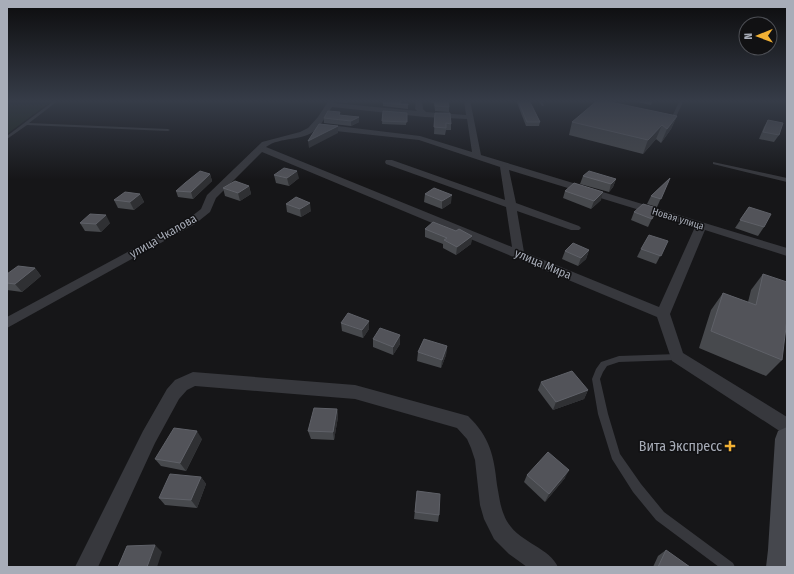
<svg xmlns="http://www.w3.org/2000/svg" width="794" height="574" viewBox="0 0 794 574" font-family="'Fira Sans Condensed',sans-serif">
<rect width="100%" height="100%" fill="#161618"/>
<path fill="#1e261f" d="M7,100H53L7,134Z"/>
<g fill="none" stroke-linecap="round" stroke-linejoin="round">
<g fill="#37383d" fill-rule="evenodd">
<path d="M55,100H59L29,123L168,129L170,130L168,131L27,125L7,139V136Z"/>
<path d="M538,100H542L544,106H542Z"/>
<path d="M680,100H684L673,123L670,124L669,123Z"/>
<path d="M713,162L787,178V182L713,164Z"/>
<path d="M677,354L680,355L681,357L680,359L677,360L619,362L607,366L603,372L600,379L608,414L620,454L641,484L664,512L733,563L735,567H719L656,520L633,492L612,459L598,414L592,379L596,369L601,362L619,356Z"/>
</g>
<g fill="#37383d" fill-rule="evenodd">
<path d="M329,100H335L334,103L417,111L415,109L416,100H422L423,109L426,112L466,115L464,100H470L481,155L787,248V256L705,230L670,314L683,353L787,417V434L781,432L672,361L657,317L262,152L216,198L210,212L195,224L7,328V317L187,220L201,209L207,195L262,142L300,132L308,128L318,117ZM332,107L425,117L467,119L472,152L420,136L321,124ZM317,129L419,140L500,167L505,200L392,160H386L385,162L386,164L506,207L512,247L266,147C281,136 303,142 317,129ZM509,170L695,227L659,307L524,252L517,211L571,230H579L581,228L579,226L516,203Z"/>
<path d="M193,372L355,385L468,416C490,437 494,456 497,485C499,495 500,506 504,515C514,542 549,546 558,567H527L509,554L494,539L484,519L480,505L475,460L471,448L467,439L457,428L355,399L195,386L187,390L179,399L155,443L98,567H75L143,431L167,389L175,380Z"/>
</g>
<path fill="#45474d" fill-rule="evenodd" d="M787,427V567H766L768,550L775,439L778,431Z"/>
</g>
<g fill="#47494d">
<path d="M336,100H348L347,103L336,102Z"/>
<path d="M383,100L401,102L400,104H408V109L383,106Z"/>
<path d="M429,100H444L449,107V112L435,111L434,103L429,102Z"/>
<path d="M516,100H529L540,122L539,126H526Z"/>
<path d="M632,100H653L651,105L632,101Z"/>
<path d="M383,111L407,113L406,125L382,124Z"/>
<path d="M435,113L451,124V130H446L445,135L434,134Z"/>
<path d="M677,116L671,129L661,143L656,139L643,154L569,135L572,122Z"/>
<path d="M359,117V122L351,126L324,123V118Z"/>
<path d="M768,120L779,135L774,142L759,139L764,127Z"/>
<path d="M210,174L212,181L193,199L178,197L176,191Z"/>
<path d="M274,175L299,178L289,186L276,183Z"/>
<path d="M583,176L616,179L613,187L609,192L580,184Z"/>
<path d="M670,178L657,207L647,204L651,196Z"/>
<path d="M249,186L251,194L240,201L225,196L223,188Z"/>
<path d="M565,191L601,200L591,209L563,198Z"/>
<path d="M140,194L144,202L134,210L118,208L114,200Z"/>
<path d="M425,194L451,203L442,209L424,202Z"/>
<path d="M286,204L311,211L301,217L287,212Z"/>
<path d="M749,207L764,227L758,236L735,228Z"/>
<path d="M657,208L648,227L631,220L634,212Z"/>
<path d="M80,223H110L101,232L85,231Z"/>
<path d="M425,229L456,231L472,236L471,244L456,255L443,248V244L425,237Z"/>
<path d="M668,241L656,264L637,257L641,249Z"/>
<path d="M589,250L586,259L578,266L562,259L565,251Z"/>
<path d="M35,268L41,276L22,292L7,290V274Z"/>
<path d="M763,274L782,360L766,376L699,348L711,310L723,293L748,302L751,290Z"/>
<path d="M369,321V329L363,338L342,331L341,323Z"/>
<path d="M400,335V344L393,355L373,347V339Z"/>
<path d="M447,346L446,355L441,368L417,361L418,352Z"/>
<path d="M541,382L588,390L584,399L553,410L538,390Z"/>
<path d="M337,409L338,417L334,440L311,439L308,431Z"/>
<path d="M202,439L186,471L161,466L155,459Z"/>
<path d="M527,475L565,478L545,502L524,482Z"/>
<path d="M201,477L206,484L197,508L165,505L159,498Z"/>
<path d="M417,491L439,515L438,522L414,519Z"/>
<path d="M666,550L690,567H653L658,556Z"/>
</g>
<g fill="#2f3033">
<path d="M677,116L671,129L661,143L667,129Z"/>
<path d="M359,117V122L351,126V121Z"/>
<path d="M662,125L656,139L643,154L648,140Z"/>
<path d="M338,126V133L309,148L308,141Z"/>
<path d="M297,171L299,178L289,186L287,178Z"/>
<path d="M210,174L212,181L193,199L191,192Z"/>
<path d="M616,179L613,187L609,192L611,184Z"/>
<path d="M249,186L251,194L240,201L238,193Z"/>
<path d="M603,192L601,200L591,209L594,201Z"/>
<path d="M140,194L144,202L134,210L130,202Z"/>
<path d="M452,195L451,203L442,209V201Z"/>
<path d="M310,203L311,211L301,217L300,209Z"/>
<path d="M106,215L110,223L101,232L96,224Z"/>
<path d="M472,236L471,244L456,255L457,247Z"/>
<path d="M589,250L586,259L578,266L581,258Z"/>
<path d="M35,268L41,276L22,292L15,284Z"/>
<path d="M369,321V329L363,338L362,330Z"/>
<path d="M400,335V344L393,355V347Z"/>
<path d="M447,346L446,355L441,368L442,360Z"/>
<path d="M588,390L584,399L553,410L556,402Z"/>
<path d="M337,409L338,417L334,440L333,432Z"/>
<path d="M197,431L202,439L186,471L180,463Z"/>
<path d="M569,470L565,478L545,502L549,494Z"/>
<path d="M201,477L206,484L197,508L191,500Z"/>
<path d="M155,545L162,552L157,567H147Z"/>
</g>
<g fill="#525359" stroke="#5f6168">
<path d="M383,100H401L400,104H408V105L383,103Z"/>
<path d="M435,100H444V101H448L449,107L435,106Z"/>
<path d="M518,100H529L540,122H527Z"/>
<path d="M598,100H601L677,116L667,129L662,125L648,140L572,122Z"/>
<path d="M328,111L340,112L339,115L359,117L351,121L324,118Z"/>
<path d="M383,111L407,113V122L382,121Z"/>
<path d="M435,113H450L451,124L446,123V128L434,127Z"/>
<path d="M768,120L783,123L779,135L763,132Z"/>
<path d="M319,124L338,126L308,141Z"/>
<path d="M284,168L297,171L287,178L274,175Z"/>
<path d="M200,171L210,174L191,192L176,191L185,183Z"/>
<path d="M589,171L616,179L611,184L583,176Z"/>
<path d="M670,178L661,199L651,196Z"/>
<path d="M235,181L249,186L238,193L223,188Z"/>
<path d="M574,183L603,192L594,201L565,191Z"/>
<path d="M434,188L452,195L442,201L425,194Z"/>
<path d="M125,192L140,194L130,202L114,200Z"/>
<path d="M296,197L310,203L300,209L286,204Z"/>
<path d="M643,204L657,208L652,219L634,212Z"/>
<path d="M749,207L771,214L764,227L740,220Z"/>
<path d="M90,214L106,215L96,224L80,223Z"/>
<path d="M433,222L456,231L459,229L472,236L457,247L444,240L447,238L425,229Z"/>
<path d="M649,235L668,241L661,256L641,249Z"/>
<path d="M573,243L589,250L581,258L565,251Z"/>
<path d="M18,266L35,268L15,284L7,283V274Z"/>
<path d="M763,274L787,282V319L782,360L711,331L723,293L756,305Z"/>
<path d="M348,313L369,321L362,330L341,323Z"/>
<path d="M380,328L400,335L393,347L373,339Z"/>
<path d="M424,339L447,346L442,360L418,352Z"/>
<path d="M572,371L588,390L556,402L541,382Z"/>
<path d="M314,408L337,409L333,432L308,431Z"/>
<path d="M174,428L197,431L180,463L155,459Z"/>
<path d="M548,452L569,470L549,494L527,475Z"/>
<path d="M170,474L201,477L191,500L159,498Z"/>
<path d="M417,491L440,494L439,515L415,512Z"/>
<path d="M155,545L147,567H118L127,546Z"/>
<path d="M666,550L690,567H658Z"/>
</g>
<linearGradient id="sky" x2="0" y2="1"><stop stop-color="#0c0c0d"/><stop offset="0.56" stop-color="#363c48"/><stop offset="1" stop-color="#363c48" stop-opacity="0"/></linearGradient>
<rect width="794" height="180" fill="url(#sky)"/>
<path fill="#f2b134" stroke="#111113" stroke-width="1.5" d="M728 440h4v4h4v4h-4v4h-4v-4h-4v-4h4z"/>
<g text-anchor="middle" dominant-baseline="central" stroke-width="3" stroke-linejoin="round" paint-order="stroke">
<g font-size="10" fill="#a8adb8" stroke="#111113">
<text transform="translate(678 219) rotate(17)">Новая улица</text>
</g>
<g font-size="12" fill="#a8adb8" stroke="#111113">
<text transform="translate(163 236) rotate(-30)">улица Чкалова</text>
<text transform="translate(543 264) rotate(23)">улица Мира</text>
</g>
<g font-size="14" fill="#a8adb8" stroke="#111113" text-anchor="end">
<text x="722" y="446">Вита Экспресс</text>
</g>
</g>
<rect width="794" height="574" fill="none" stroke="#a8adb8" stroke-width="16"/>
<g transform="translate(758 36) rotate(269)"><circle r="19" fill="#111113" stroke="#4d4f55"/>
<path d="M0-3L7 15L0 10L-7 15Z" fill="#f2b134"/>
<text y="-6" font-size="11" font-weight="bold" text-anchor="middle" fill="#a8adb8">N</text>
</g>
</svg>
